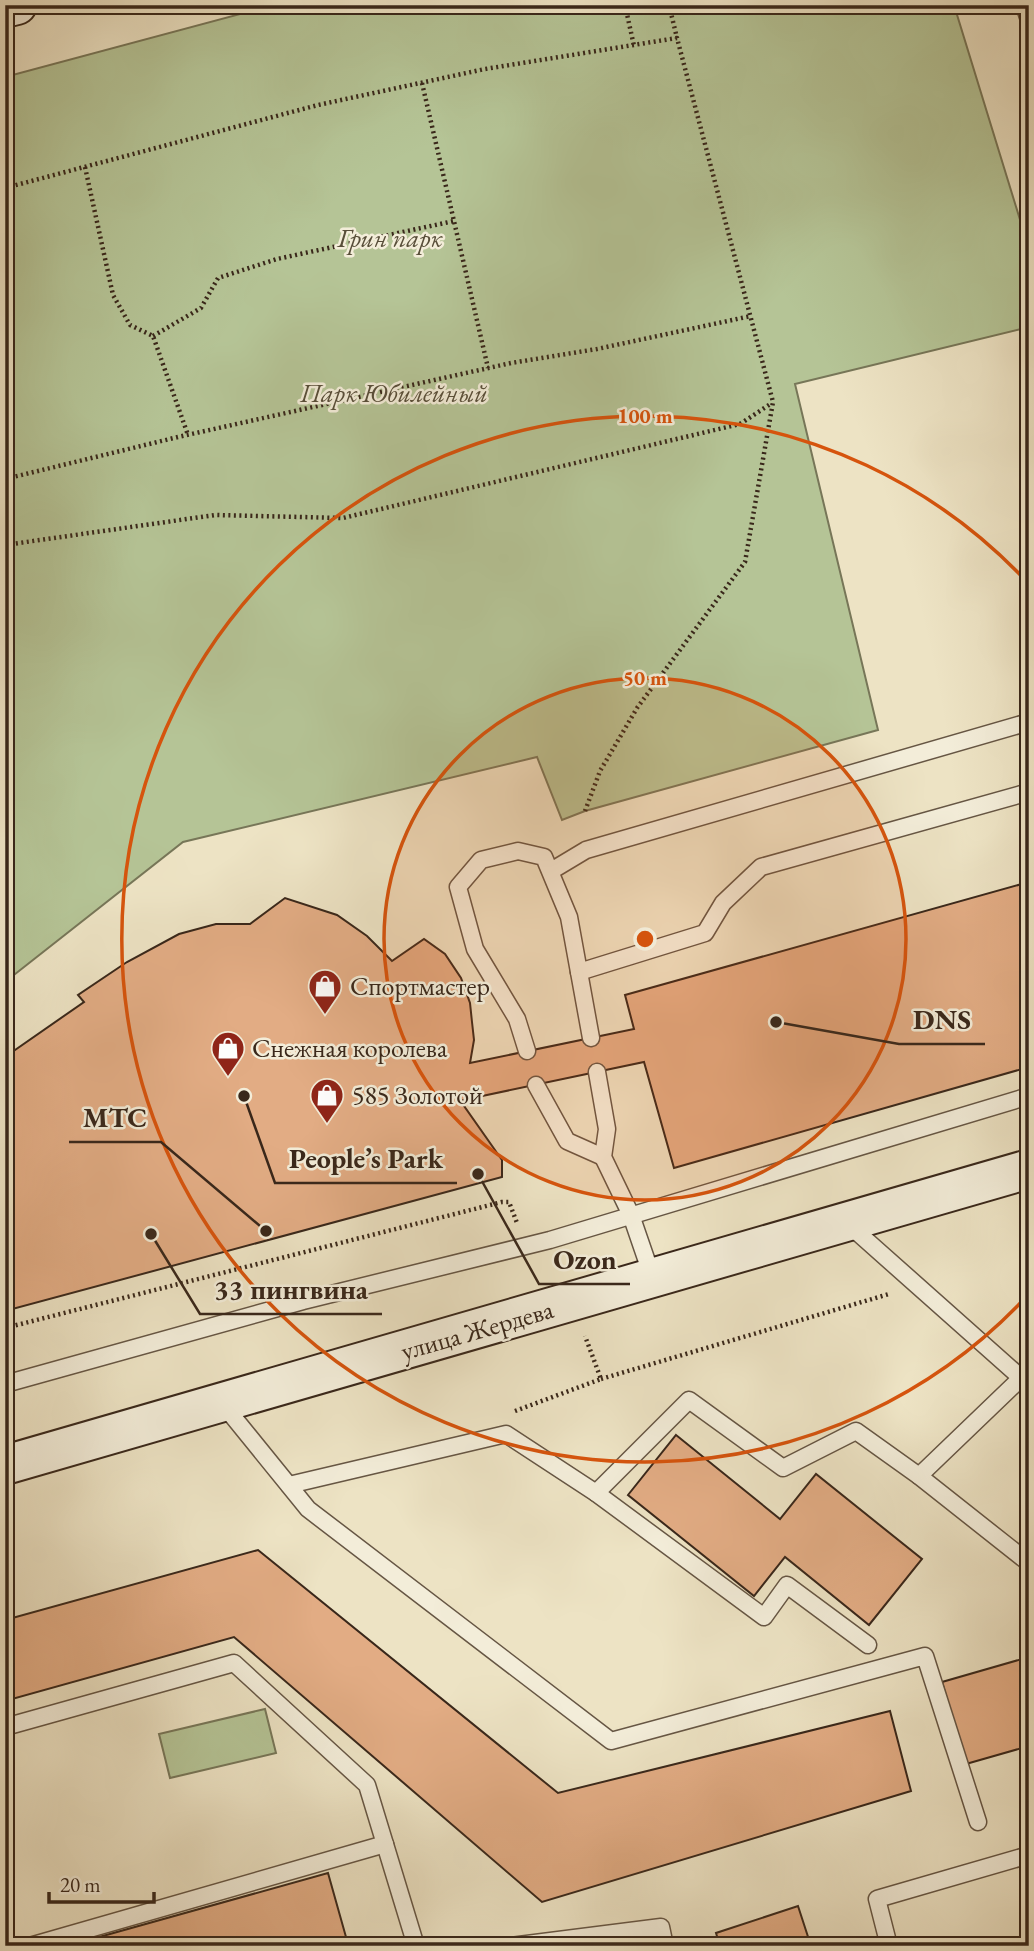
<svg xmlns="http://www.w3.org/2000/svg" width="1034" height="1951" viewBox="0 0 1034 1951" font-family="'EB Garamond',serif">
<rect width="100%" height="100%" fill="#ede3c4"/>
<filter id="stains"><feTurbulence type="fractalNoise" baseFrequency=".00286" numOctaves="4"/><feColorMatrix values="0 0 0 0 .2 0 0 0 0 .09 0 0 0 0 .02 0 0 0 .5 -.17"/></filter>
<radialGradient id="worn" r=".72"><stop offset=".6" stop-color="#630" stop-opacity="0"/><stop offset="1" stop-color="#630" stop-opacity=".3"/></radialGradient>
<g fill="#b5c496" stroke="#777658" stroke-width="2">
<path d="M274,5H954L1029,249V327L795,384L878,730L585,811L562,820L537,757L183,842L5,982V77Z"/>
<path d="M265,1709L276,1753L170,1778L159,1734Z"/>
</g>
<g fill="#e2ac84" stroke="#39271a" stroke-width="2">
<path d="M1029,882V1067L674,1168L644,1062L463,1100L462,1103L502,1160V1177L5,1311V1057L84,1002L78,995L127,962L179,934L216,924H250L285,898L337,915L367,936L392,961L424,939L445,954L461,978L470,1003L472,1022L474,1040L470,1063L634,1029L625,995Z"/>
<path d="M676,1435L780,1519L816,1474L922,1559L869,1625L785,1557L754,1596L628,1495Z"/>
<path d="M258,1550L558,1793L890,1711L911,1791L542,1902L234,1637L5,1701V1620Z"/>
<path d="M1029,1657V1746L966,1764L942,1682Z"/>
<path d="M328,1873L346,1937L313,1946H67Z"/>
<path d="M798,1906L811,1946H720L716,1933Z"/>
</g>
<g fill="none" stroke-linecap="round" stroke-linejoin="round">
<defs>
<g id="service">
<path d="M1024,5L1029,20"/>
<path d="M551,871L586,850L1029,722"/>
<path d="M579,972L705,933L723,903L761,867L1029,792"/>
<path d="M527,1051L517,1019L475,949L458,887L481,860L518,851L544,857L569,917L591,1038"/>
<path d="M597,1072L607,1129L603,1157L631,1215L653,1279"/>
<path d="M536,1085L567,1141L603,1157"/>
<path d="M848,1224L1028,1384"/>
<path d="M5,1384L303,1301L550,1240L1029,1096"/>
<path d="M222,1403L308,1509L611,1741L925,1656L978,1822"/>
<path d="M919,1476L1029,1563"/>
<path d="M289,1485L506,1434L596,1493L689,1400L783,1468L856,1431L919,1476L1021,1378"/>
<path d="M596,1493L764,1617L787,1585L868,1645"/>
<path d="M5,1727L234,1663L367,1785L416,1946"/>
<path d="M30,1946L385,1844"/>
<path d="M511,1946L661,1927L665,1946"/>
<path d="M889,1946L877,1899L1029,1855"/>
</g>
<g id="secondary">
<path d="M5,8L17,5"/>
<path d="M5,1465L1029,1169"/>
</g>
</defs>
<use href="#service" stroke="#665644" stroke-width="19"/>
<use href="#secondary" stroke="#39271a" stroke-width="42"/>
<g stroke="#39271a" stroke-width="4.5" stroke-dasharray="2 3.5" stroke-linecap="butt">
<path d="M625,5L634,46"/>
<path d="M669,5L677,38"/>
<path d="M422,83L488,368"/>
<path d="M85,167L113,295L130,325L153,336L188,435"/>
<path d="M5,188L318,105L485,69L677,38L773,402L745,562L637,708L600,771L585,811"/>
<path d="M153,336L201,308L218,278L277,259L454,221"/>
<path d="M5,479L178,437L511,363L597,349L751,316"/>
<path d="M5,545L215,515L343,518L740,424L772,403"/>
<path d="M5,1328L502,1202H509L517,1223"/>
<path d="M601,1379L889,1294"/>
<path d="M515,1411L601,1379L585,1336"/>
</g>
<use href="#service" stroke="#f3edd9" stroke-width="16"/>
<use href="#secondary" stroke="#f3edd9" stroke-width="38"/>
</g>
<circle cx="645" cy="939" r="261" fill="#d6540d" fill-opacity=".12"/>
<g fill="none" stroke="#d6540d" stroke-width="3.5">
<circle cx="645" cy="939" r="261"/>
<path d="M1027 1296A523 523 0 1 1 1027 582"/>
</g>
<defs>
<symbol id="shop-pin" viewBox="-11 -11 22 30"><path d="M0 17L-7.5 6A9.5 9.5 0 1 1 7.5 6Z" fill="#8f2418" stroke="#f3edd9"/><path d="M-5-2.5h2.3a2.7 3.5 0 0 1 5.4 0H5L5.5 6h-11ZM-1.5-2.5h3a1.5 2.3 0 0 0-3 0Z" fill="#fff"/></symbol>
</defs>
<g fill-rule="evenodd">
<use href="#shop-pin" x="306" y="967" width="38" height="52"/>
<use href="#shop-pin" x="209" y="1029" width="38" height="52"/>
<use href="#shop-pin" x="308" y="1076" width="38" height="52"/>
</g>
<g text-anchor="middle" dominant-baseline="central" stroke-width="5" stroke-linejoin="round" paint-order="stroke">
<g font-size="26" font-style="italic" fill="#584e39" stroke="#f3edd9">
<text x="390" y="238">Грин парк</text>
<text x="394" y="393">Парк Юбилейный</text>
</g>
<g font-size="26" fill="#39271a" stroke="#f3edd9" text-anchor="start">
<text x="350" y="986">Спортмастер</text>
<text x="252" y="1048">Снежная королева</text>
<text x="352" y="1095">585 Золотой</text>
</g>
<g font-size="26" fill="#39271a" stroke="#f3edd9">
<text transform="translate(477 1330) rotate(-16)">улица Жердева</text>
</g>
</g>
<circle cx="645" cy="939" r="10" fill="#d6540d" stroke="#f3edd9" stroke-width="3.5"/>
<g font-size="21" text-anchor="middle" font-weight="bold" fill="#d6540d" stroke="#f3edd9" stroke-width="5" stroke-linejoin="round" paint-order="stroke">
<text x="645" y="423">100 m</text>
<text x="645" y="685">50 m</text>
</g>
<path fill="none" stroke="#39271a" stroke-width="2.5" d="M776 1022L899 1044H985M266 1231L161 1142H69M244 1096L275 1183H457M478 1174L539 1284H630M151 1234L200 1314H382"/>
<g fill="#39271a" stroke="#f3edd9" stroke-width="2.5">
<circle cx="776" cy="1022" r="7"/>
<circle cx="266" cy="1231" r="7"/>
<circle cx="244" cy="1096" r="7"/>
<circle cx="478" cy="1174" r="7"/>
<circle cx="151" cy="1234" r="7"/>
</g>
<g font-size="28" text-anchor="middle" font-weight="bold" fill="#39271a" stroke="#f3edd9" stroke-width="5" stroke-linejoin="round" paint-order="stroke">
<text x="942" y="1029">DNS</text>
<text x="115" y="1127">МТС</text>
<text x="366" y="1168">People’s Park</text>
<text x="585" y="1269">Ozon</text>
<text x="291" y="1299">33 пингвина</text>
</g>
<rect width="1034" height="1951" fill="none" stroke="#ede3c4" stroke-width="28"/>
<rect x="7" y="7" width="1020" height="1937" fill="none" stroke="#39271a" stroke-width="3.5"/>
<rect x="14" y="14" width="1006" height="1923" fill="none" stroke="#39271a" stroke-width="2"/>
<path d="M49 1892v10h105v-10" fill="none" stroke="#39271a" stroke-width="3.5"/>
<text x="60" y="1892" font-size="21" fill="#39271a" stroke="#f3edd9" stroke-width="5" paint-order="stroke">20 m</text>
<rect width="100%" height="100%" filter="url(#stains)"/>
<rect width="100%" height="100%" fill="url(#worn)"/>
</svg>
